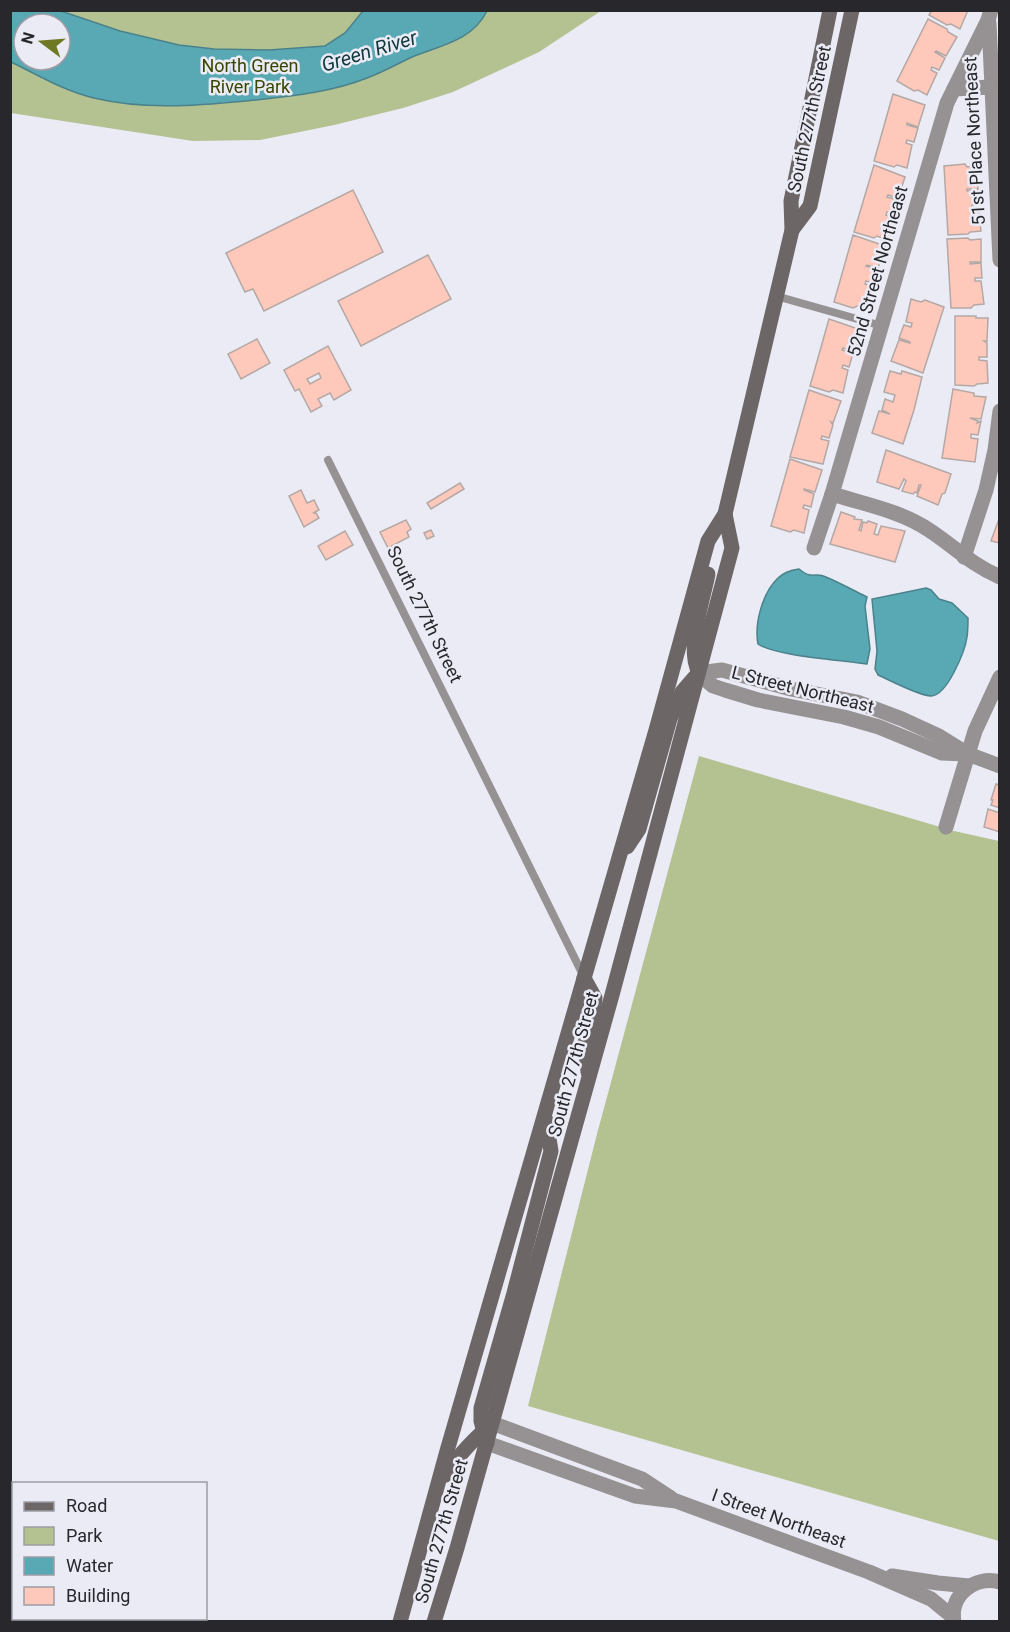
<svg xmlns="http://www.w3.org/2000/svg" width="1010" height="1632" viewBox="0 0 1010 1632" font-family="Roboto,sans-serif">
<rect width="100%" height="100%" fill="#ebebf6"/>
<g fill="#b3c290" fill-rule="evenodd">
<path d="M11,11H601L539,52L453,92L403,108L334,125L260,140L193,141L11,113ZM24,24H60V60H24Z"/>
<path d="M699,756L954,831L999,841V1541L528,1406L597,1134Z"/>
</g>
<g fill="#59a9b4" stroke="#4a828b" stroke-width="1.5" fill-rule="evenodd">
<path d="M10,11H61L120,31L179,45L214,49L269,50L325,46L345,33L363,11H487C472,41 441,45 412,57C397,64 383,72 367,78C332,92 293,96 256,100C201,105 148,111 94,98C64,91 38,75 11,62ZM24,24H60V60H24Z"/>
<path d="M799,569C814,581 814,571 826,577C840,583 853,590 867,597L865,606L870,649L867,664C843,660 775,656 758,644C754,623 763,592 778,578C784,572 792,570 799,569Z"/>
<path d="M926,588L931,590L939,599L952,603L968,618C968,624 968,631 967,637C965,651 947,696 931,696C917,695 892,681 878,675L875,669L877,651L872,599Z"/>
</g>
<g fill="#fec8bb" stroke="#b4a8a5" stroke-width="1.5" fill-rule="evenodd">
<path d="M932,10H968L960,29L951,24L947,25L929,15Z"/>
<path d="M928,19L947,29L948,32L957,37L946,56L936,51L935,52L945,58L939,70L932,67L931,70L937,73L927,95L918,90L914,91L897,81Z"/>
<path d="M893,94L925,105L918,127L907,123V125L918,128L914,142L907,140L906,143L912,145L907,168L897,165L894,167L874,161Z"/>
<path d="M965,164L967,167L977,166L978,189H967V191L978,190L979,204L972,205V208H978L981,231L970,232L968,234L948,235L944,166Z"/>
<path d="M874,165L905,177L898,198L888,195L887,197L898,200L894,214L887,212L886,215L892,217L887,240L877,236L874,238L854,232Z"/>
<path d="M353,190L383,252L264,311L253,289L245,292L226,253Z"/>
<path d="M853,235L885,246L878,268L867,265L866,266L877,269L873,283L866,281L865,284L872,286L867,309L857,306L853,308L834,302Z"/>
<path d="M968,238L970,240L981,239V262H970V264L981,263L982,278H975V281H981L984,304L974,305L971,308H951L947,239Z"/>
<path d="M428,255L451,299L361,346L338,301Z"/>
<path d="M911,299L921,302L925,300L944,307L923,373L891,361L899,340L910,343V342L899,338L904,325L911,327L912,323L906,322Z"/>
<path d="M955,316H976V318H988L987,341H984L987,343V357H979V360L987,361L988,383L977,384L974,386L955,385Z"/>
<path d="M829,319L861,330L854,352L843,348L842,350L853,353L849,367L843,365L842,368L848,370L843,393L833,390L829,392L810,386Z"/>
<path d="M257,339L270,363L241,379L228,354Z"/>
<path d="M328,346L351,390L334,400L330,393L318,399L322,406L311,412L299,389L295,391L284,370ZM319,373L321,378L310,384L307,379Z"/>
<path d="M890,371L901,374L902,371L922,377L914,410L903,444L872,433L879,411L890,414L882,410L885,399L893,402L895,395L884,392Z"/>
<path d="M953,389L974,393V396L986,397L981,419L970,418L978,421L977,423L981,421L978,435L971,434V438L978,439L975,462L942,458Z"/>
<path d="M809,390L841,401L833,423L831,422L833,425L829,438L822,436L821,439L829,441L823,464L790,457Z"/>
<path d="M886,450L951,474L945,493L942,494L938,505L917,496L921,485H919L917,493L915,492L913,494L902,491L906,481L904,479L899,489L877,482Z"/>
<path d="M790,459L822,470L815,492L804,489V490L814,494L811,507L804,505L803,508L809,510L804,533L794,530L790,532L771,526Z"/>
<path d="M460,483L464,489L431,509L427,503Z"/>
<path d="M301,490L307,503L314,500L319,510L313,513H316L319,518L304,527L289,496Z"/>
<path d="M841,512L855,517L854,519L862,520L859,530L861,531L863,522L867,523L868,521L877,524L874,534L878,535L881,526L905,531L895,562L830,544Z"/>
<path d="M999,519H1000V543L991,541Z"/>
<path d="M406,520L411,529L407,532L409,537L388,548L380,532Z"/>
<path d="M431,530L434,536L427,539L424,533Z"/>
<path d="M345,531L353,545L326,560L318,546Z"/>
<path d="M996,784L1000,785V808L991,805L993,800H991Z"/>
<path d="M988,809L1000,813V832L984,827Z"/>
</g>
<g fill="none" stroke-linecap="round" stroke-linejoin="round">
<g stroke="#969192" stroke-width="8">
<path d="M776,296L882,326"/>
<path d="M328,460L583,975"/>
</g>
<g stroke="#969192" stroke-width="15">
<path d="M989,23L1000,260"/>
<path d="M954,89L991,87"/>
<path d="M832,494C864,504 901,511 929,530C955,547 970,564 1000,577"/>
<path d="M814,548L832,494L947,103L988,20L991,10"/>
<path d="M964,557L986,490L995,450L1000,411"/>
<path d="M698,673L722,670L791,689L857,702L902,719L939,736L968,754L1000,766"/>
<path d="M698,673L713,686L725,690L758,700L844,717L879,727L942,753L965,754"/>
<path d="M946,827L975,731L1000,677"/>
</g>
<g stroke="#969192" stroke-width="15">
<path d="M492,1423L642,1479L671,1498"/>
<path d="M487,1443L635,1496L676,1501L869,1572L931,1599L953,1617"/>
<path d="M892,1576L938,1583L969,1586"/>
<path d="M954,1622C949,1595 975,1575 1000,1582"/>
</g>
<g stroke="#6d6667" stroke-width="15">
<path d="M792,230L810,206L852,10"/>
<path d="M697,668C688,644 703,600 708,574"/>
<path d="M627,847L639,829L670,719L682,692L695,677"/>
<path d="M584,978L595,998L594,1007L585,1043L588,1072"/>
<path d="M487,1443L481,1421V1408L514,1293L551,1151L546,1120"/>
<path d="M446,1475C457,1456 472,1441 489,1426"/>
<path d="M400,1622L447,1451L656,730L708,541L725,514L792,230L791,201L830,10"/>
<path d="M434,1622L457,1548L612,995L732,548L725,514"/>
</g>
</g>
<g text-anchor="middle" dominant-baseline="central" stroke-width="5" stroke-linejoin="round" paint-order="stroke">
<g font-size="18" fill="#394602" stroke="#ebebf6">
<text x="250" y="65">North Green<tspan x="250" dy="21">River Park</tspan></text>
</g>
<g font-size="18" fill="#28282c" stroke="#ebebf6">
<text transform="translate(809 119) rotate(-78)">South 277th Street</text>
<text transform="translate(974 141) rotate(-93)">51st Place Northeast</text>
<text transform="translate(877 271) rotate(-74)">52nd Street Northeast</text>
<text transform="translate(425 614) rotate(64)">South 277th Street</text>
<text transform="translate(803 689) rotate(14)">L Street Northeast</text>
<text transform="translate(573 1064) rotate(-75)">South 277th Street</text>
<text transform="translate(779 1518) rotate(20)">I Street Northeast</text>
<text transform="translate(441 1531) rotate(-74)">South 277th Street</text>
</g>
<g font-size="20" font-style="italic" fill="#11383d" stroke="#ebebf6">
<text transform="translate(369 51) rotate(-17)">Green River</text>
</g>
</g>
<rect width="1010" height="1632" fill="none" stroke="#28282c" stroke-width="24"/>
<rect x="12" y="1482" width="195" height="138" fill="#ebebf6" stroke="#9d9da5" stroke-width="1.5"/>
<rect x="24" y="1502" width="30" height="9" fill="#6d6667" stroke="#9d9da5" stroke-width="1.5"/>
<text x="66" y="1512" font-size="18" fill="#28282c">Road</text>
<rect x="24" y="1527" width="30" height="18" fill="#b3c290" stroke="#9d9da5" stroke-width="1.5"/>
<text x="66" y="1542" font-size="18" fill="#28282c">Park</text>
<rect x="24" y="1557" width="30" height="18" fill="#59a9b4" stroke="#9d9da5" stroke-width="1.5"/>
<text x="66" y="1572" font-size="18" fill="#28282c">Water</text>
<rect x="24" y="1587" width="30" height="18" fill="#fec8bb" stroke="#9d9da5" stroke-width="1.5"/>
<text x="66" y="1602" font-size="18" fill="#28282c">Building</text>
<g transform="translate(42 42) rotate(286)"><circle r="28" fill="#ebebf6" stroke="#9d9da5" stroke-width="1.5"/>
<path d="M0-4.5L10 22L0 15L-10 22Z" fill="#6f7822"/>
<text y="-9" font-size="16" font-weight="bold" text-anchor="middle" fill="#28282c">N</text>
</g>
</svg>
